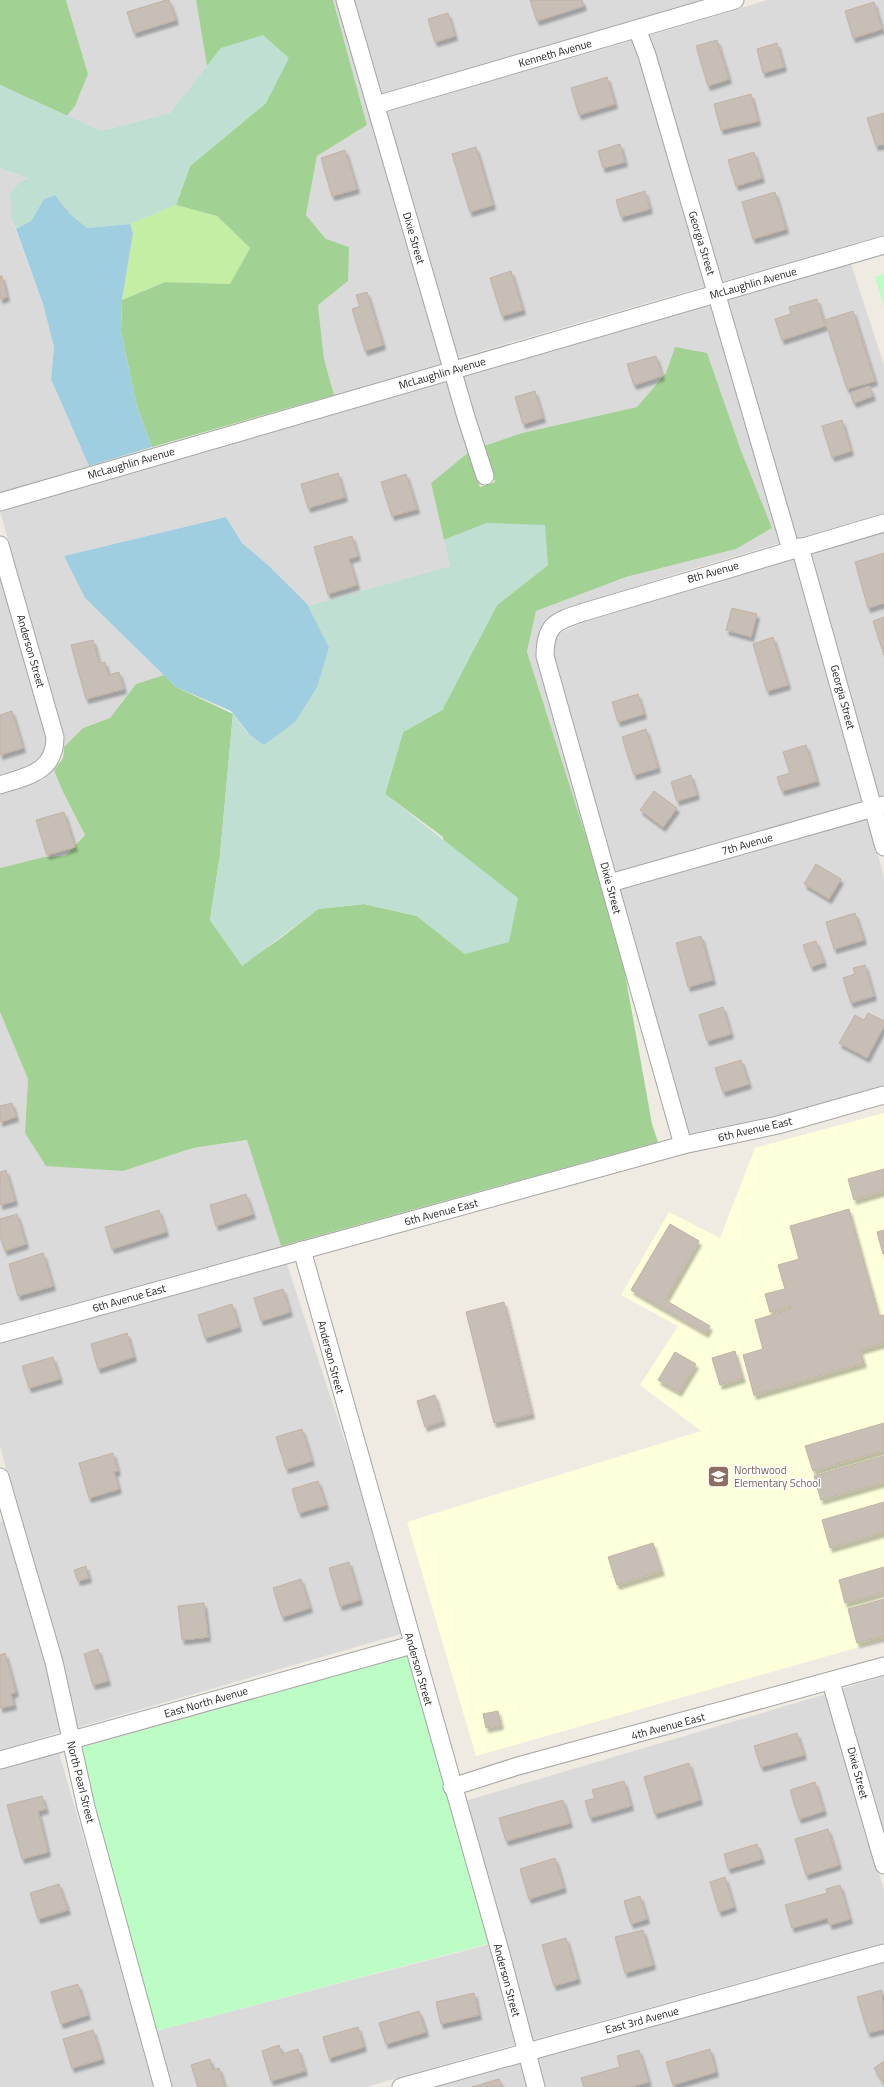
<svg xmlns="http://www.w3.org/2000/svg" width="884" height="2087" viewBox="0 0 884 2087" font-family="'Titillium Web',sans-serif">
<defs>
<filter id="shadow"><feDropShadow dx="2.5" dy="4.5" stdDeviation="1" flood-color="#0004"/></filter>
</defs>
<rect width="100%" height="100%" fill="#efebe2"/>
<g fill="#dbdada">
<path d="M66,0H196L207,66L170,113L101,131L67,116L75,106L88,74Z"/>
<path d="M333,0H336L442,363L334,395L324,359L318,304L348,281L326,239L306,215L317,156L367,125Z"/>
<path d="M353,0H702L381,94Z"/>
<path d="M767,0H884V235L721,282L648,36Z"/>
<path d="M633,40L706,286L457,358L386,112Z"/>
<path d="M0,168L29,179L12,220L43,304L54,347L51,379L89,466L0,492Z"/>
<path d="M851,264L884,365V513L796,539L727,300Z"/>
<path d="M711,304L780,543L682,572L555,612L546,619L537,641V658L604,893L527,653L536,611L626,577L736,549L772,528L740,448L675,347L666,373L637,407L522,433L484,446L462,376Z"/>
<path d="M447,381L469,452L431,483L450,566L308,606L268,565L242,543L226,517L64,556L85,598L164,675L136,684L110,718L83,728L64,747V738L0,511Z"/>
<path d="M884,533V795L879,797L811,554Z"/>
<path d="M795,558L863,801L615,872L553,655V644L559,633L587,621Z"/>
<path d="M0,575L47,738L45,752L35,763L0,776Z"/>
<path d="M54,769L63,792L85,835L65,856L44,857L0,868V795L43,780Z"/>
<path d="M868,819L884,877V1085L776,1116L688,1134L620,890Z"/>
<path d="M0,1012L28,1079L25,1133L123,1171L193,1148L248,1140L281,1246L0,1324Z"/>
<path d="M287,1264L356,1475L401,1634L76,1728L0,1446V1344Z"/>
<path d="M4,1520L46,1664L60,1732L0,1751V1522Z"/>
<path d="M884,1676V1837L841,1689Z"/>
<path d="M826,1694L884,1890V1943L532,2040L465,1801Z"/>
<path d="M59,1753L133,2008L154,2087H0V1770Z"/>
<path d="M479,1908L516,2044L366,2087H171L156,2031L487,1945Z"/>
<path d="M884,1962V2087H545L537,2058Z"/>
<path d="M521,2062L528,2087H434Z"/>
</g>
<path fill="#fdffdb" d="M884,1113V1640L476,1756L407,1522L701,1431L640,1385L678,1326L621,1295L669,1212L720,1238L755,1148Z"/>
<path fill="#c4eea3" d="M176,205L217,216L250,248L230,284L165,282L122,300L133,233L130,224Z"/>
<g fill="#a2d293">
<path d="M0,0H66L88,74L75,106L67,116L0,85Z"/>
<path d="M196,0H333L367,125L317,156L306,215L326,239L349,247L348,281L318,305L324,359L334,395L152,447L137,407L121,332L122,300L165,282L230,284L250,248L217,216L176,205L190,166L266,103L221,48L207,66Z"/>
<path d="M675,347L707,353L740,448L772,528L736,549L626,577L536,611L527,652L604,893L624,968L652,1124L658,1142L281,1246L247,1140L193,1148L123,1171L46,1166L25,1133L28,1079L0,1012V868L44,857L65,856L85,835L63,792L54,770L63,758L64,747L83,728L110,718L136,684L164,675L176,687L233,714L220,855L210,920L242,965L281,938L318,909L364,904L417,916L465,954L443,837L385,794L403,732L442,710L497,605L548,565L487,523L444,540L431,483L469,452L480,487L495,482L484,446L522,433L637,407L666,373Z"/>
</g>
<g fill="#bedfd1">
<path d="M263,35L289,58L266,103L190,166L176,205L130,224L87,228L70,214L55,195L44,199L31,221L16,229L12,220L10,194L21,181L29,179L0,168V85L101,131L170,113L221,48Z"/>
<path d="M487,523L545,525L548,565L497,605L442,710L403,732L385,794L518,898L509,942L465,954L417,916L364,904L318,909L242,966L210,920L220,855L233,714L248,734L329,647L308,606L450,566L444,540Z"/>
</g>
<g fill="#bbfdc4">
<path d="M884,274V306L875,277Z"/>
<path d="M407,1656L479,1908L487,1944L156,2031L94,1805L80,1748Z"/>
</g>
<g fill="#9fcee0">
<path d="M55,195L70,214L87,228L130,224L133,233L122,300L121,332L137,407L152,447L89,466L51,379L54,347L43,304L16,229L31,221L44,199Z"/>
<path d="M226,517L242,543L268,565L307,604L329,647L317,687L295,722L264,745L249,734L231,711L176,687L85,598L64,556Z"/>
</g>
<g fill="#c7beb5" stroke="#c2b2a3" filter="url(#shadow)">
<path d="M166,0H169L176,20L134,33L127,12Z"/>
<path d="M530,0H582L584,6L537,21Z"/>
<path d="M874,2L882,29L853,38L845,11Z"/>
<path d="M448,13L455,36L435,42L428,19Z"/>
<path d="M717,40L729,79L708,86L696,46Z"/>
<path d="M777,43L784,67L763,73L757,49Z"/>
<path d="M607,77L615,104L579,115L571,88Z"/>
<path d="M751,94L758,121L721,130L714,104Z"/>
<path d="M884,113V144L876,146L867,118Z"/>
<path d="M620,144L625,162L603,168L598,151Z"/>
<path d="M476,147L493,205L470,212L452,154Z"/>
<path d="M345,150L357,189L332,196L321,158Z"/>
<path d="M754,152L762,178L736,186L728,160Z"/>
<path d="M645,191L650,209L621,217L616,200Z"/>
<path d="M775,192L786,229L753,239L742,202Z"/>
<path d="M511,271L523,310L502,316L490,278Z"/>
<path d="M0,276H2L7,297L0,299Z"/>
<path d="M367,292L383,345L365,351L352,309L360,306L356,295Z"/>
<path d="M817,299L825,326L782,340L775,319L791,314L789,307Z"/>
<path d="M853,311L875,381L847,389L825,320Z"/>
<path d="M656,356L662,376L634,385L627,364Z"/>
<path d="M869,386L873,396L854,403L850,393Z"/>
<path d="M535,391L543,418L523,424L515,397Z"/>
<path d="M842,420L851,451L832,457L822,426Z"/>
<path d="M338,473L345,497L308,508L301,484Z"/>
<path d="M406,474L417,509L392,516L381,482Z"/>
<path d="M352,536L358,556L349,559L357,585L328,594L314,547Z"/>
<path d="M884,553V603L868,608L855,562Z"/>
<path d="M732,608L757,614L751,637L726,630Z"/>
<path d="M884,617V655L873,621Z"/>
<path d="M773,637L788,685L767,691L753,644Z"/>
<path d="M93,640L99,663L105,662L108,675L119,672L124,689L86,699L71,645Z"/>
<path d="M638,694L644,714L618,722L612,702Z"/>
<path d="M12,711L23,748L0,755V715Z"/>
<path d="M646,729L658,768L634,775L622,737Z"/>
<path d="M806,745L817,781L782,791L777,777L790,773L783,752Z"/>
<path d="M691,775L697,795L677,801L671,782Z"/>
<path d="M654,791L677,808L663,827L640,810Z"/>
<path d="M64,812L75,847L47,855L36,820Z"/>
<path d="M816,864L841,879L829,899L804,884Z"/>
<path d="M855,913L864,940L834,949L826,922Z"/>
<path d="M701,936L713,980L688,987L676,943Z"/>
<path d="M816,941L824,962L811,967L803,945Z"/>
<path d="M865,965L874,996L851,1003L843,978L855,974L853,968Z"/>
<path d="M723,1007L731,1034L707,1041L699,1015Z"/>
<path d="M868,1013L884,1021V1026L867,1058L839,1043L855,1015L864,1020Z"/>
<path d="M741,1060L749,1084L723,1092L715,1068Z"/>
<path d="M12,1103L16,1117L0,1122V1106Z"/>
<path d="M884,1169V1191L854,1200L848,1179Z"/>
<path d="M6,1170L15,1201L0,1205V1172Z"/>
<path d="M246,1194L253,1214L216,1226L210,1205Z"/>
<path d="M849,1209L879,1316L884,1315V1343L860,1350L864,1363L754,1395L743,1355L763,1349L755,1320L791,1309L790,1306L770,1312L765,1294L785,1289L778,1265L799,1259L790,1226Z"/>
<path d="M159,1210L166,1232L112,1249L105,1227Z"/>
<path d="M17,1214L26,1244L5,1251L0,1236V1219Z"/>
<path d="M670,1224L699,1241L665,1300L710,1326L706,1333L631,1290Z"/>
<path d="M884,1230V1253L883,1254L877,1232Z"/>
<path d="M43,1253L53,1286L18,1296L9,1264Z"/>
<path d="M283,1289L290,1312L261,1321L254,1298Z"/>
<path d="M504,1302L532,1414L494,1423L466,1312Z"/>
<path d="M232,1304L239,1327L205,1338L198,1315Z"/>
<path d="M127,1333L134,1357L98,1369L91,1344Z"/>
<path d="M735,1351L743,1378L720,1385L712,1358Z"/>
<path d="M675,1352L696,1364L679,1392L658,1380Z"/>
<path d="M53,1357L60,1379L29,1388L22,1366Z"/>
<path d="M435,1395L443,1421L425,1427L417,1401Z"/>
<path d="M884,1423V1450L813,1471L805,1446Z"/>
<path d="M302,1429L312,1461L286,1469L276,1437Z"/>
<path d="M113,1453L118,1471L114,1472L119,1489L89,1498L79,1463Z"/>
<path d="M884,1456V1482L821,1500L814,1476Z"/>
<path d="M318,1481L326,1505L299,1513L292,1489Z"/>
<path d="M884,1502V1532L830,1548L822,1520Z"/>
<path d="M653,1543L662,1571L617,1585L608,1557Z"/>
<path d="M349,1562L360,1600L340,1606L329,1568Z"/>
<path d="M86,1566L89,1578L78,1581L74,1570Z"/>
<path d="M884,1567V1592L845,1603L839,1580Z"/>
<path d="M301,1579L310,1608L282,1617L273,1588Z"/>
<path d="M884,1599V1636L857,1643L848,1609Z"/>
<path d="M204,1603L208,1637L182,1640L178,1606Z"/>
<path d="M98,1649L108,1681L93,1685L84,1654Z"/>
<path d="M5,1653L16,1692L11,1694L14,1705L0,1708V1655Z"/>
<path d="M498,1711L501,1725L486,1728L483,1714Z"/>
<path d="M797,1733L804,1755L761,1767L754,1746Z"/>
<path d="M689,1763L700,1800L655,1814L644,1777Z"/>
<path d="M624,1781L631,1806L590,1818L585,1801L595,1798L592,1790Z"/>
<path d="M815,1782L824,1811L799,1819L790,1790Z"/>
<path d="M42,1796L46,1809L38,1811L48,1852L22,1859L7,1805Z"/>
<path d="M563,1800L570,1823L506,1841L499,1818Z"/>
<path d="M828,1829L839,1865L806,1875L795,1839Z"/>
<path d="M757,1844L762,1859L728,1869L724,1854Z"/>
<path d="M555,1858L564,1888L529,1899L520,1869Z"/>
<path d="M725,1877L734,1907L719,1912L710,1882Z"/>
<path d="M59,1884L68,1910L38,1919L30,1893Z"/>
<path d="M840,1885L850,1919L830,1925L827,1918L792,1928L785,1905L827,1893L826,1889Z"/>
<path d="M640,1896L647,1919L631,1924L624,1901Z"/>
<path d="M643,1930L653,1965L625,1973L615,1937Z"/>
<path d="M566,1938L578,1979L554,1986L542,1945Z"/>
<path d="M78,1984L88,2015L61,2024L51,1992Z"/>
<path d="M882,1990L884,2029L868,2033L857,1997Z"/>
<path d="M474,1993L479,2015L441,2024L436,2002Z"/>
<path d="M419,2011L426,2032L386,2044L379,2023Z"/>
<path d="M358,2027L364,2047L329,2058L323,2037Z"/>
<path d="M93,2030L102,2059L72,2068L63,2039Z"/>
<path d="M279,2045L282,2054L298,2049L305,2071L271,2081L262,2051Z"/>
<path d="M710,2049L716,2072L673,2085L666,2062Z"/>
<path d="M639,2050L649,2082L631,2087H584L581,2078L620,2067L617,2056Z"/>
<path d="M210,2059L213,2070L219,2068L225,2087H198L191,2065Z"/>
<path d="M884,2061V2084L874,2068Z"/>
<path d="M499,2079L502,2087H472Z"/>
</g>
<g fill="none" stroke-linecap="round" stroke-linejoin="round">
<defs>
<g id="minor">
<path d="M345,0L466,417L485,476"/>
<path d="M637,29L647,55L791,550"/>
<path d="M376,105L735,0"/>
<path d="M0,502L884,245"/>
<path d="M0,545L55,737C55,772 28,776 0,785"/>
<path d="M800,547L884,847"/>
<path d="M610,883L884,805"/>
<path d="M683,1145L545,656C545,623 557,621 584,612L884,523"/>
<path d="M302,1250L502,1958L536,2087"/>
<path d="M0,1334L683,1145L778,1125L884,1095"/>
<path d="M0,1477L54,1662L86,1807L163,2087"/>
<path d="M831,1682L884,1865"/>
<path d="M0,1760L412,1645"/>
<path d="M452,1787L518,1766L884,1666"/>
<path d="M401,2087L884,1953"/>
</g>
</defs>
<use href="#minor" stroke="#a4a4a4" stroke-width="19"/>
<use href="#minor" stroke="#fff" stroke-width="17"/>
</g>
<defs>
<symbol id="school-square" viewBox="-11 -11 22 22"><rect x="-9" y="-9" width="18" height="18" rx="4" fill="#8d6e63" stroke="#fff"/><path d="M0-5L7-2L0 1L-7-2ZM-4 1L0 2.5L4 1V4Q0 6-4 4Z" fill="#fff"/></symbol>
</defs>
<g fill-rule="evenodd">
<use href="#school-square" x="706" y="1464" width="25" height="25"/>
</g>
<g text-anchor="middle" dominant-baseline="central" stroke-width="3" stroke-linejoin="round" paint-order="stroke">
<g font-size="11" fill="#1d1d1d" stroke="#fff">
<text transform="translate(555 53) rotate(-16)">Kenneth Avenue</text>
<text transform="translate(414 238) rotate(74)">Dixie Street</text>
<text transform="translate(702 243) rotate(73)">Georgia Street</text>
<text transform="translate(753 283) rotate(-16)">McLaughlin Avenue</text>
<text transform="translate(442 373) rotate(-16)">McLaughlin Avenue</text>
<text transform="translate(131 463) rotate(-16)">McLaughlin Avenue</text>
<text transform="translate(713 572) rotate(-16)">8th Avenue</text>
<text transform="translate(31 651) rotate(74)">Anderson Street</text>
<text transform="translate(843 697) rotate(75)">Georgia Street</text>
<text transform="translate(747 844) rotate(-16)">7th Avenue</text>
<text transform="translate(611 888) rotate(75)">Dixie Street</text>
<text transform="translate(755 1129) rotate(-13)">6th Avenue East</text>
<text transform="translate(441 1212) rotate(-15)">6th Avenue East</text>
<text transform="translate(129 1298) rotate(-16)">6th Avenue East</text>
<text transform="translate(331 1357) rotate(75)">Anderson Street</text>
<text transform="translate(419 1669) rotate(74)">Anderson Street</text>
<text transform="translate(206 1702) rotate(-16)">East North Avenue</text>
<text transform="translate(668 1726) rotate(-15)">4th Avenue East</text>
<text transform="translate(858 1773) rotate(75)">Dixie Street</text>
<text transform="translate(81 1782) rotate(76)">North Pearl Street</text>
<text transform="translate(507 1980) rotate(75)">Anderson Street</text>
<text transform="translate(642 2020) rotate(-15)">East 3rd Avenue</text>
</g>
<g font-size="11" fill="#785e54" stroke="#fff" text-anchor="start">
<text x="734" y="1470">Northwood<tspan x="734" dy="13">Elementary School</tspan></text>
</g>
</g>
</svg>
